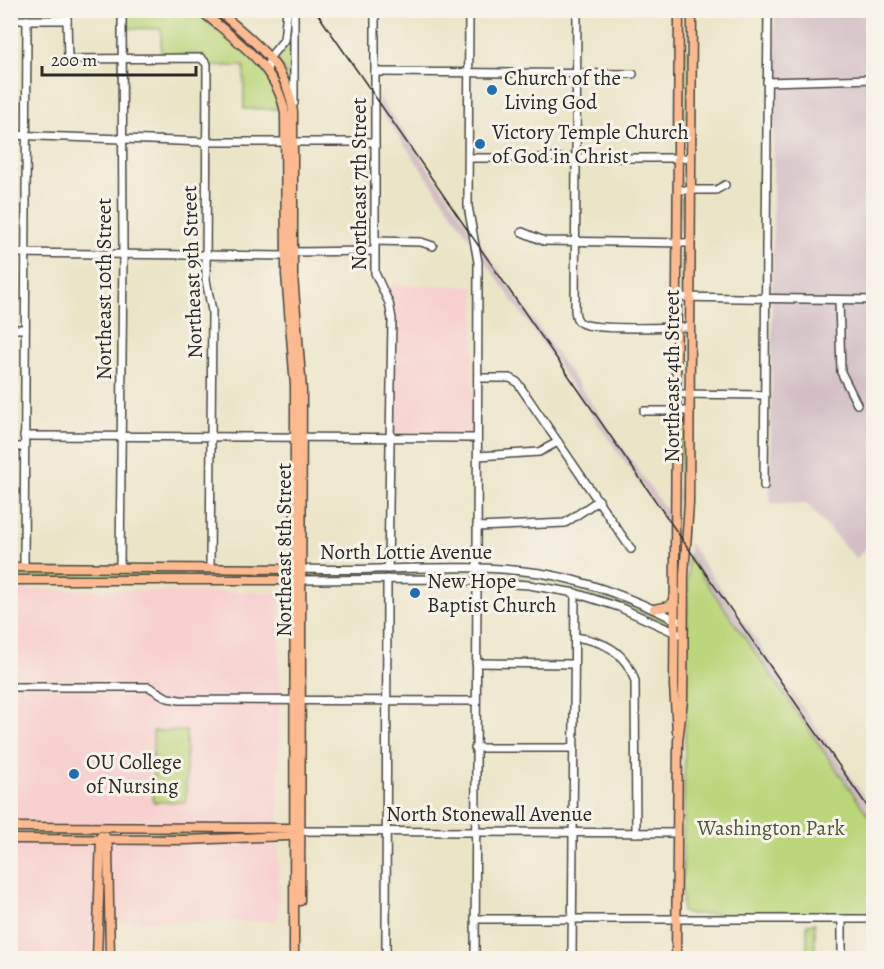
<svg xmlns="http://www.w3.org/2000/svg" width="884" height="969" viewBox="0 0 884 969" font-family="Alegreya,serif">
<rect width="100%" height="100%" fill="#f7f3e8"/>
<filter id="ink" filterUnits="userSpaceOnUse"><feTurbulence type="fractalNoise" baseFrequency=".0167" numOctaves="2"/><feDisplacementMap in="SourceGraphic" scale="12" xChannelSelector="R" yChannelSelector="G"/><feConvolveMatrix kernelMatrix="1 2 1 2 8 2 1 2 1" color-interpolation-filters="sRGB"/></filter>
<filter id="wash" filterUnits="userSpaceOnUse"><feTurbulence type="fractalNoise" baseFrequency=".008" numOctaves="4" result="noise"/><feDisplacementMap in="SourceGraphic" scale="24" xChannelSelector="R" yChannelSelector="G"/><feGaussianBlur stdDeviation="1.35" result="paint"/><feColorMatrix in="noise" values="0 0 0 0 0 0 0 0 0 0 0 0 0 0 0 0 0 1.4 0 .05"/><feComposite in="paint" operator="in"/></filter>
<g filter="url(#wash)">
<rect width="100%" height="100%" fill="#ebe5c8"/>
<g fill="#f7d0cf">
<path d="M382,285L475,286L473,430L468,434H393L394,318Z"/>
<path d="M11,589L280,592L278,921L94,922V958H11Z"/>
</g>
<g fill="#d2bec5">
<path d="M775,11H873V540L856,559L807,504L770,503Z"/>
<path d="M378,96L467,223L471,240L378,107Z"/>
<path d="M478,241L668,513V524L483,258Z"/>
<path d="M689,543L873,809V822L688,556Z"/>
</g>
<g fill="#bcd67b" stroke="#748053" stroke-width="1.5">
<path d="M125,11H195L250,57L267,75L282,109H244V66H210L197,54L161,56V29L125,28Z"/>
<path d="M206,11H213L261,50L267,60Z"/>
<path d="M289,37H291L290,80L276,58Z"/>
<path d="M685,50L689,53V114L686,117L682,115V52Z"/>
<path d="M683,196L688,198V235L685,238L681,235V198Z"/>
<path d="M683,248L688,250V290L682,292L681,251Z"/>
<path d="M687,333V386L685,389L680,386V334Z"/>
<path d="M681,417L687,419L684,538L679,532Z"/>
<path d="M688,556L873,822L874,915L687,914L682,912Z"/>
<path d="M11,569L183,572V576L11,578Z"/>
<path d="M472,570L533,574L535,577L531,583L448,577H310V574Z"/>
<path d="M288,571L285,577L194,576L193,572Z"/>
<path d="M551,577L600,589L670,622L665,624L623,605L549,585L545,582L546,578Z"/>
<rect x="153" y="731" width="33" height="71"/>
<path d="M32,829L91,831L92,833L91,835L31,836Z"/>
<path d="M179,830L246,831V833L243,836L146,835Z"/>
<path d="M815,923V951H807V924Z"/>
</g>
</g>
<g filter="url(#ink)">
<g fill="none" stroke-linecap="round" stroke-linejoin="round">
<defs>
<g id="minor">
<path d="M67,10V20"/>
<path d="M375,10V273L389,303L392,319L388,569"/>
<path d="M469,10L468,206L478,262L477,569"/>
<path d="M577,10L575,311C576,316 576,320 581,323C595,331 670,327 690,327"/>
<path d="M10,20H67L68,59L201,58L207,64L206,280L212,311L210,568"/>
<path d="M267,70L270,57L284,40L287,10"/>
<path d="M375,72L633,74"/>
<path d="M767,82L874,79"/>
<path d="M294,103V10"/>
<path d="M10,135L206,142H374"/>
<path d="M469,158H691"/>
<path d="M678,190H716L725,185"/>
<path d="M522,232L544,241L690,243"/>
<path d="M374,241L421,242L433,246"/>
<path d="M10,253L285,256L292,252L374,251"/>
<path d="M677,297L874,300"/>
<path d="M839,300L841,372L857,404"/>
<path d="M10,329H25"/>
<path d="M478,378H510L517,382L631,549"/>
<path d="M677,394L765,395"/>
<path d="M644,411H690"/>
<path d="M24,436L477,438"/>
<path d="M10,447H24"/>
<path d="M478,456L539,452L558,442"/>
<path d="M764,486L768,10"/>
<path d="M477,527L565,523L599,500"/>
<path d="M24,567L27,20"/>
<path d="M120,568L123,254L122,10"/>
<path d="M303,569C381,572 462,562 540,573C589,581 634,599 678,621"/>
<path d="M303,580L439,579L529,585L575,593L619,607L678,634"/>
<path d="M575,637C604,641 625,651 635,681L636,833"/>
<path d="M476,663L574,664"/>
<path d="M10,687H149L168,698L180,700L476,701"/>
<path d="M475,748H574"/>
<path d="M300,831L677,833"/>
<path d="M475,919H874"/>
<path d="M386,958L387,579"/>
<path d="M475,958L477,580"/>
<path d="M572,958L575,593"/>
<path d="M842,958V919"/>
</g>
<g id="major">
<path d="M200,10C235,40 278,66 285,114L286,274L295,386L294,958"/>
<path d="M217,10C251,39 288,64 293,112V275L302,390L300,901"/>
<path d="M10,567L299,569"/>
<path d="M10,580H298"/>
<path d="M654,609L670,606L674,597"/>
<path d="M677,732L674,686L679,10"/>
<path d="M10,827L288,828L297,830"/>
<path d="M105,836L108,847L110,958"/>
<path d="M10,839L185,840L288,836L297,832"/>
<path d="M97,958L101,836"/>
<path d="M676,958L678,741L683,700L684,575L689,503L692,10"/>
</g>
</defs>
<use href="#minor" stroke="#484743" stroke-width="10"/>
<use href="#major" stroke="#484743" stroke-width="11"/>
<use href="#minor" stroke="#fff" stroke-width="7"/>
<use href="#major" stroke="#fcba8e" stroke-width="8"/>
<path stroke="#2b2b2b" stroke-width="1.5" d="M315,10L874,816"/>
</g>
</g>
<g fill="#1f6fb2" stroke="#f7f3e8" stroke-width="2">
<circle cx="492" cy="90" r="6"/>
<circle cx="480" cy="144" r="6"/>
<circle cx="415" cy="593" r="6"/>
<circle cx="74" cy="774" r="6"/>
</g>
<g text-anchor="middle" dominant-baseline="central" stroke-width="6" stroke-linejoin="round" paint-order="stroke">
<g font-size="21" fill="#2b2b2b" stroke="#f7f3e8" text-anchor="start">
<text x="504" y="78">Church of the<tspan x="504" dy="24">Living God</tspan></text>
<text x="492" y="132">Victory Temple Church<tspan x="492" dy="24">of God in Christ</tspan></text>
<text x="427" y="581">New Hope<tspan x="427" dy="24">Baptist Church</tspan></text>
<text x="86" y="762">OU College<tspan x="86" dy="24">of Nursing</tspan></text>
</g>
<g font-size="21" fill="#2b2b2b" stroke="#f7f3e8">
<text transform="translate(359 184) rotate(-90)">Northeast 7th Street</text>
<text transform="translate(192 272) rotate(-92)">Northeast 9th Street</text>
<text transform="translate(104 289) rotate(-90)">Northeast 10th Street</text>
<text transform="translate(672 376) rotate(-90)">Northeast 4th Street</text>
<text transform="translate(284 550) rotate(-90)">Northeast 8th Street</text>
<text x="406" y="552">North Lottie Avenue</text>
<text x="489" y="814">North Stonewall Avenue</text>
</g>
<g font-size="21" fill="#4f563f" stroke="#f7f3e8">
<text x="771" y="828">Washington Park</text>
</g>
</g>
<rect width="884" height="969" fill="none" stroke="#f7f3e8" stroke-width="36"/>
<path d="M42 66v9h154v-9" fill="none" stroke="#2b2b2b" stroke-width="3"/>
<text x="51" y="66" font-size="18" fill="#2b2b2b" stroke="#f7f3e8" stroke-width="4.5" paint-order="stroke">200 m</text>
</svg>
